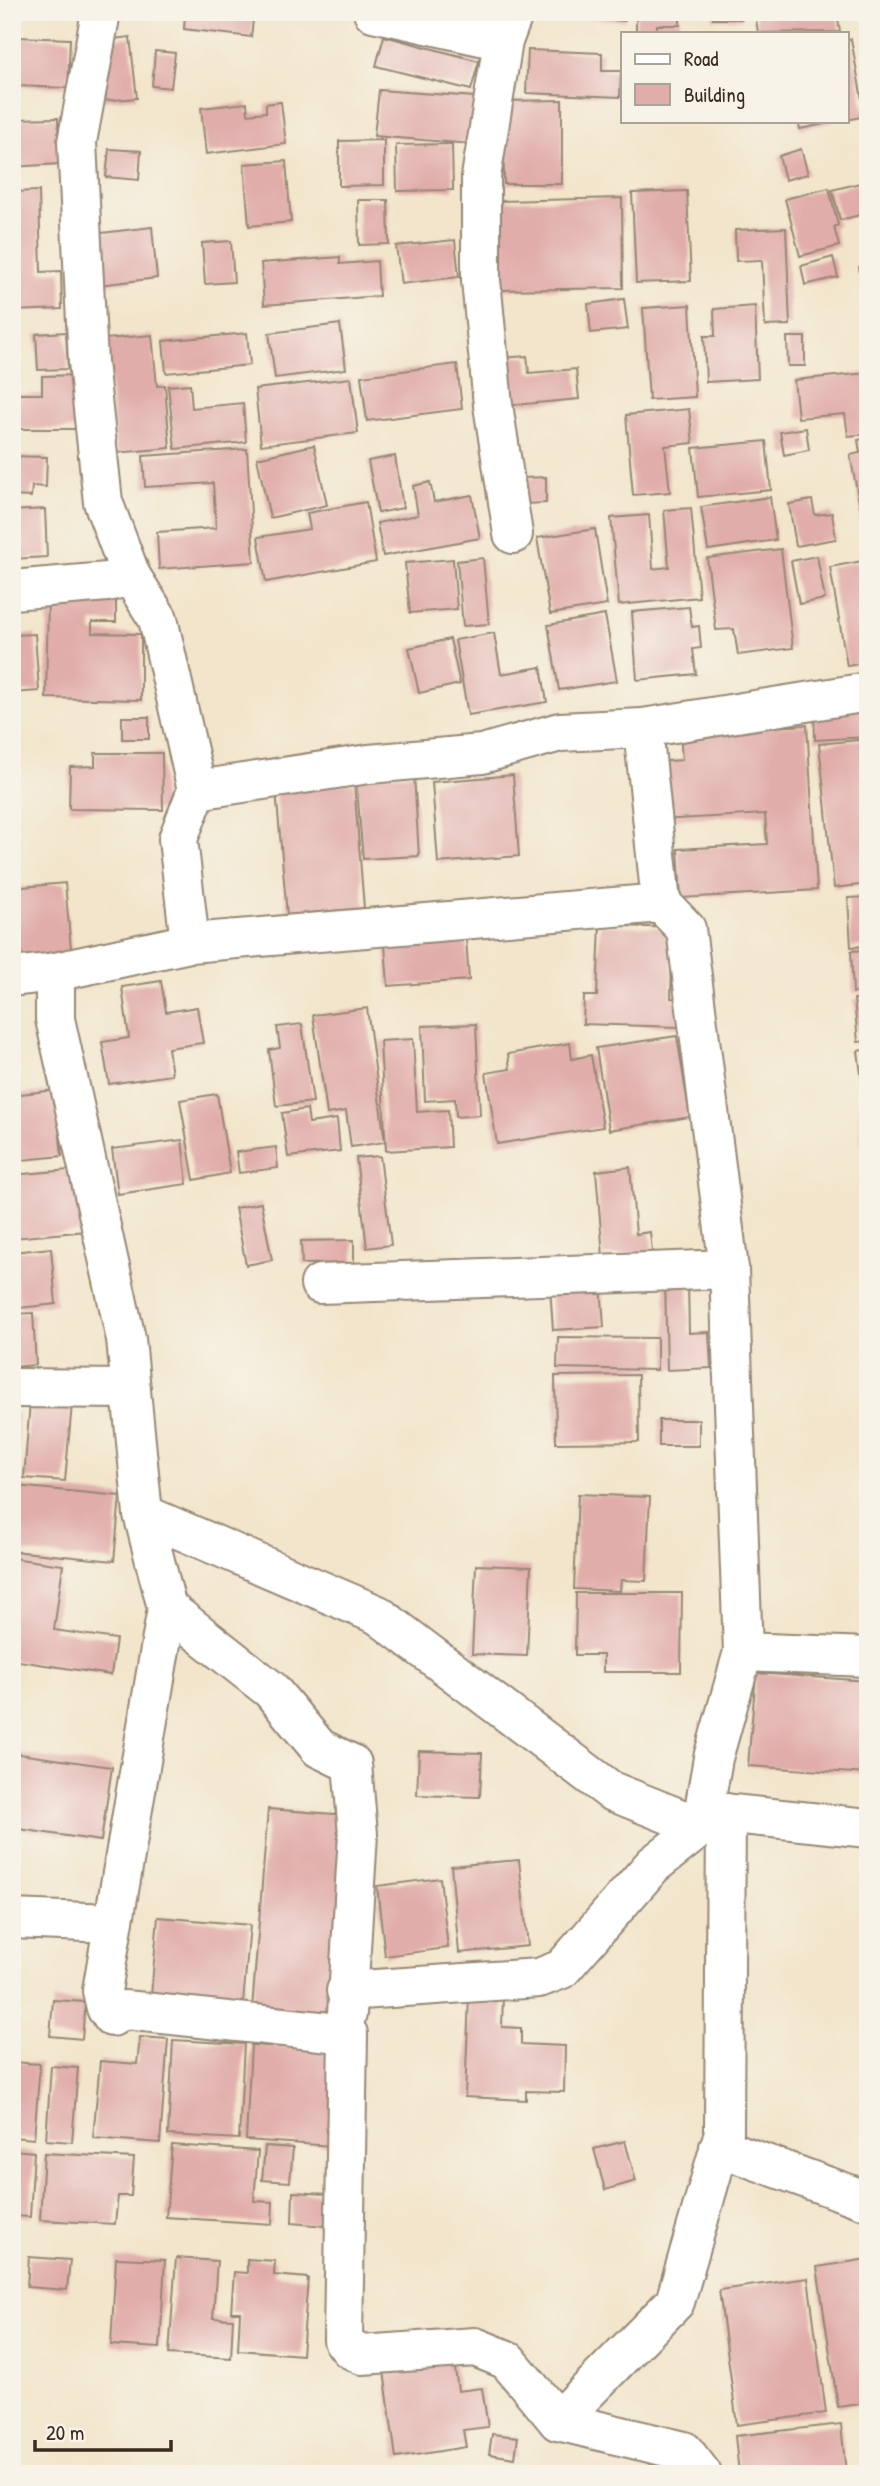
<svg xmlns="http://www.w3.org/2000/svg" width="880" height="2486" viewBox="0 0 880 2486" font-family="'Patrick Hand',sans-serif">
<rect width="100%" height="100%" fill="#f7f3e8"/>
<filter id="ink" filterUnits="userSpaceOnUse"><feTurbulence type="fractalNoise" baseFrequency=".0143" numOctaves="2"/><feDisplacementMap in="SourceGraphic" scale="14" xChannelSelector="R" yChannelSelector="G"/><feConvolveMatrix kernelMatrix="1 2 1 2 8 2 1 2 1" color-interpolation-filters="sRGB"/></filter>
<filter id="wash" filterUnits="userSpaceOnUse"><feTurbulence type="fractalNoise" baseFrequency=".00686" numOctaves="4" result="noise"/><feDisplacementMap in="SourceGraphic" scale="28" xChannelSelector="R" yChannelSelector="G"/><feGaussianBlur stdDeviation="1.57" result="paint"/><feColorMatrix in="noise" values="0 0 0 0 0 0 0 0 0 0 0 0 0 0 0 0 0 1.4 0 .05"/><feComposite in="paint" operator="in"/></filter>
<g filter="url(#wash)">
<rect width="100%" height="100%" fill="#f2e5cb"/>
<g id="blocks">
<g fill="#e1adab">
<path d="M185,12H254L251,37L184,29Z"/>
<path d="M547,12H626L625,21L547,15Z"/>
<path d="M636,12H680V25H657V33H636Z"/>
<rect x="713" y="12" width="29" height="7"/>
<path d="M755,12H837L840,32L758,33Z"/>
<path d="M384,36L479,61L471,90L376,66Z"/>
<path d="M17,37L70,39L68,88L16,86Z"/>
<path d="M130,37L137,98L102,101L96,41Z"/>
<path d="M851,39L865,116L847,120V40Z"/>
<path d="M528,50L602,53V71H621L620,97L526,93Z"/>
<path d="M155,51L175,53L171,88L152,86Z"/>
<path d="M379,90L475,97L471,144L374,136Z"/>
<path d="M562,100V184H504L503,101Z"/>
<path d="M281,102L286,144L206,154L201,108L247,103L248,114L266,112V104Z"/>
<path d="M58,118L59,164L12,167V119Z"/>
<path d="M798,121H834V122L800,129Z"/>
<path d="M384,140V185L339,186V141Z"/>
<path d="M452,144L453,190L397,191L396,145Z"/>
<path d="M109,149L141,151L139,180L106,177Z"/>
<path d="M801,149L808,174L785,180L779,156Z"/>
<path d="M286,161L291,222L249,226L244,164Z"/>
<path d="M868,181V213L840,220L832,190Z"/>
<path d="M829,188L838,225L834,227L839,246L800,256L785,199Z"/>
<path d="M39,191L41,272L61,271L62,309L12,311V192Z"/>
<path d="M687,191L691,281L636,283L632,193Z"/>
<path d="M622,198L623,288L497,290L496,201Z"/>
<path d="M358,200H388L389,244L359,245Z"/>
<path d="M152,227L157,278L99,285L93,234Z"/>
<path d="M786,228L790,325L765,326L762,260L736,261L735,230Z"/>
<path d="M455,240L459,277L401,284L396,246Z"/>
<path d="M231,241L234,282L205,284L202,243Z"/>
<path d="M340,257V264L377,261L379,296L264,305L261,263Z"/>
<path d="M833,257L838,277L805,285L801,266Z"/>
<path d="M868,265V303L864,304L859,267Z"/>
<path d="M624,299L628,329L591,333L588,304Z"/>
<path d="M690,305L695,397L649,400L643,308Z"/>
<path d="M755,306L758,379L706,382L704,336H715L714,309Z"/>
<path d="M340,324L346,369L275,378L269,333Z"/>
<path d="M66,332L68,369L38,370L36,334Z"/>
<path d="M247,333L250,365L166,373L163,341Z"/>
<path d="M152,335L157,386L165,385L170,448L116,453L106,339Z"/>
<path d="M787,337H805V366H788Z"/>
<path d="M527,356L529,373L576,369L579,399L504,406L500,358Z"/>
<path d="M457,364L462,409L367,421L361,376Z"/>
<path d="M867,373L868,434L848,436L845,414L798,418L794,380Z"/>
<path d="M80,375V429H12V394H42V376Z"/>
<path d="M351,378L358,433L261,445L255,389Z"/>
<path d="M190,384L192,408L243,403L246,442L175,449L168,386Z"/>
<path d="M689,409L693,443L665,446L670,492L633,495L626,415Z"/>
<path d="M806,428L809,450L784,455L780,432Z"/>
<path d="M868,438V526L864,527L850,455L860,453L858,440Z"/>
<path d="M766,441L771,490L698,497L693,448Z"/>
<path d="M314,445L327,505L270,518L257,458Z"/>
<path d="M247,449L254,562L159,569L157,532L216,528L213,483L145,487L143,456Z"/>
<path d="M12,456L47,457L46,487L32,486L31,497L12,496Z"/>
<path d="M395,456L403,508L378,513L368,461Z"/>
<path d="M546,477V503L524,504V478Z"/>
<path d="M430,482L434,502L472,495L480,538L383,556L377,523L418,515L413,486Z"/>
<path d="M770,497L776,540L708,550L701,507Z"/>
<path d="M812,500L815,515L832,513L836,539L796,546L789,504Z"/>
<path d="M366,502L376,562L266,582L258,537L310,529L307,513Z"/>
<path d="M691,508L699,597L619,605L611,518L649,515L653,569L669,567L664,510Z"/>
<path d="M45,509L47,557L12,559V511Z"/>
<path d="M595,529L607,605L550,614L537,538Z"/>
<path d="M781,549L793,648L738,655L734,629L716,630L707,558Z"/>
<path d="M817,556L825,599L799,604L791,561Z"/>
<path d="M483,558L489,624L463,626L457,561Z"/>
<path d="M453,559L457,609L410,613L405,563Z"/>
<path d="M868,560V662L847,666L830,567Z"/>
<path d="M48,599L116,600V622H92V633L141,634V700L46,698Z"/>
<path d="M689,607L692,627L699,626L701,648L693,649L696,674L637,680L632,612Z"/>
<path d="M605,615L617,681L559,690L548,625Z"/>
<path d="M494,633L501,674L541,667L547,702L468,715L455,640Z"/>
<path d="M35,634L39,691L12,693V635Z"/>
<path d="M450,639L460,684L419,693L409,648Z"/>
<path d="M868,704V737L815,740L814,708Z"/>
<rect x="122" y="717" width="27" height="22"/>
<path d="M807,725L817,890L681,898L678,849L767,844L765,814L659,820L655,762L682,760L680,732Z"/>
<path d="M868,739V884L834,888L819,744Z"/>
<path d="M95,753H162L163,810L69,809L70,767L95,766Z"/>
<path d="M414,774L419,856L363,859L356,777Z"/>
<path d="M513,775L519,856L438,863L432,782Z"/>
<path d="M354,783L364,908L287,915L276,790Z"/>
<path d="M65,883L72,960L12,965V888Z"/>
<path d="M868,897V946L851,947L848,898Z"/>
<path d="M600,925L673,928L671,998L679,999V1027L583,1024L584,996H597Z"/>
<path d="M466,938L469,980L388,986L385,945Z"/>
<path d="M868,950V992L853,993L851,951Z"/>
<path d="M161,981L166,1012L197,1007L203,1043L168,1048L172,1075L109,1084L102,1042L129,1038L122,987Z"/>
<path d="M868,998V1041L858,1042L854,999Z"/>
<path d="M367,1008L385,1142L351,1147L346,1111L327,1114L313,1015Z"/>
<path d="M302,1024L313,1102L276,1106L269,1050L280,1048L277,1027Z"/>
<path d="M476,1024L480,1115L456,1117L455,1099L425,1101L422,1026Z"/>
<path d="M677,1036L690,1117L609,1130L596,1048Z"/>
<path d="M413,1039L417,1112L448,1110L450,1147L386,1151L380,1041Z"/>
<path d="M570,1043L572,1059L591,1055L603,1127L497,1144L486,1073L510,1069L508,1054Z"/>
<path d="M868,1049V1097H864L858,1051Z"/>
<path d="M55,1090L62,1156L12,1161V1095Z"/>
<path d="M217,1094L230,1173L194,1180L180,1100Z"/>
<path d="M307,1109L309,1123L337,1119L340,1151L288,1157L282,1113Z"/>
<path d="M868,1112V1209H866L859,1113Z"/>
<path d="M182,1140L187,1184L118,1194L112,1149Z"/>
<path d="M276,1147L278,1168L239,1173L236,1152Z"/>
<path d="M380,1156L391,1245L367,1248L356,1158Z"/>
<path d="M630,1167L636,1234L650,1232L652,1252L603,1256L596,1171Z"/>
<path d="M81,1169L86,1231L14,1238L12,1175Z"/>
<path d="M261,1203L272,1260L246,1265L235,1208Z"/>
<path d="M354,1240V1263L302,1264L301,1241Z"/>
<path d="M51,1248L56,1304L19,1308L13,1252Z"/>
<path d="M665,1281H688L689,1333L709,1332L711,1368L667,1370Z"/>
<path d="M601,1283L604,1327L553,1330L550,1287Z"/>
<path d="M33,1313L36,1365L12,1367V1314Z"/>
<path d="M558,1337L657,1338V1370L557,1368Z"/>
<path d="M638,1375L639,1442L556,1443L555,1376Z"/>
<path d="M30,1401L72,1404L65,1481L24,1478Z"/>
<path d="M12,1413H18L16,1481H12Z"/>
<rect x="659" y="1420" width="40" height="26"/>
<path d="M16,1486L120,1496L114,1561L12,1551Z"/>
<path d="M578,1494L650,1497L646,1581L621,1580L620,1591L574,1589Z"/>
<path d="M12,1558L63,1565L54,1630L116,1639L111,1675L12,1660Z"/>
<path d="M476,1565L531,1567L527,1656L472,1654Z"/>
<path d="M576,1593H682L681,1672H603V1655H575Z"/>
<path d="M756,1673L868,1681V1774L748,1766Z"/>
<path d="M419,1751L482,1753L480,1797L417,1795Z"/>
<path d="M12,1753L112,1767L101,1841L12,1828Z"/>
<path d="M268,1809L347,1815L332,2016L252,2009Z"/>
<path d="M519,1860L528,1946L459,1953L451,1866Z"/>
<path d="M440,1878L448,1948L385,1956L377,1886Z"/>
<path d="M158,1917L250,1925L243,2003L151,1995Z"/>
<path d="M469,1996L503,1997L502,2027L521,2028V2044L565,2046L564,2092L526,2091V2100L465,2097Z"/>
<path d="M53,2000L85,2002L82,2039L50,2036Z"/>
<path d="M140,2037L168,2039L160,2143L93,2138L100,2061L137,2064Z"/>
<path d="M173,2040L244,2044L239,2139L168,2135Z"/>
<path d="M251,2045L337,2050L332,2146L246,2140Z"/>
<path d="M12,2062L40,2064L34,2139L12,2137Z"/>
<path d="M51,2066L78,2068L72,2142L46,2140Z"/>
<path d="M625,2141L636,2181L605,2190L594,2149Z"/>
<path d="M172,2145L258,2151L254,2201L273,2202L272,2224L166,2217Z"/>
<path d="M265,2146L293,2148L290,2182L262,2180Z"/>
<path d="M12,2150L34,2152L30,2217L12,2216Z"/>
<path d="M44,2153L134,2158L131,2196H118L115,2224L40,2220Z"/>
<path d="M293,2192L327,2194L325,2226L292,2223Z"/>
<path d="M29,2257L70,2260L67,2290L27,2287Z"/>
<path d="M116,2258L165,2260L160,2348L111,2345Z"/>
<path d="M176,2258L217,2261L213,2318L233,2319L231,2358L169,2354Z"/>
<path d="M247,2259L275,2261L274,2275L308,2278L302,2355L238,2350L240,2312H231L234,2272L247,2273Z"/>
<path d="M868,2259V2403L838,2407L817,2267Z"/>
<path d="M808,2278L826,2413L737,2425L719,2290Z"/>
<path d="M453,2354L458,2391L482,2388L488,2427L463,2430L466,2447L396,2458L383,2364Z"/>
<path d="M841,2424L846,2474H739L735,2436Z"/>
<path d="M492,2434L518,2437L515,2458L489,2454Z"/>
</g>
</g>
</g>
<g filter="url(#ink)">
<use href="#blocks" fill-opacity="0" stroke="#968874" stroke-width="2"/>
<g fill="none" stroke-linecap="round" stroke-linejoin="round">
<defs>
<g id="minor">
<path d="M101,12L77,142L88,362L103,502L131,576L158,619L197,790"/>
<path d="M373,12L503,41"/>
<path d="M513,534L493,405L481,280V177L503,41L514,12"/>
<path d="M12,590L107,582L131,576"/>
<path d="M190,943L178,839L197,790L369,764L482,754L560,732L643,728L868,692"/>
<path d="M55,972V1019L126,1339L143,1514L167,1608L102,1991L106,2008L112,2017L123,2010L135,2011L348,2034L343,2340L350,2349L362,2355L475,2347L507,2360L558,2421L684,2451L702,2474"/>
<path d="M12,977L55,972L190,943L661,903"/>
<path d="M320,1284L729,1269"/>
<path d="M12,1388L131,1389"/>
<path d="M143,1514L378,1615L611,1791L701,1827"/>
<path d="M167,1608L271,1690L319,1748L352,1764L358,1834L347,2014"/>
<path d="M743,1652L868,1657"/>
<path d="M704,1811L868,1828"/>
<path d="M12,1919L112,1923"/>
<path d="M346,1991L539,1978L562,1969L653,1865L701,1827L713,1758L743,1652L729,1269L686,929L661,903L643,728"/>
<path d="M719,2147L868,2201"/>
<path d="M558,2421L675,2302L724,2132L726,1813"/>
</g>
</defs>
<use href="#minor" stroke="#968874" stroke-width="42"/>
<use href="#minor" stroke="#fff" stroke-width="38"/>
</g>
</g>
<rect width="880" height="2486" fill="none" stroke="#f7f3e8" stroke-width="42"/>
<rect x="621" y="32" width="228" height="91" fill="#f7f3e8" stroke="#aca397" stroke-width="2"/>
<rect x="635" y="54" width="35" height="10" fill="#ffffff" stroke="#aca397" stroke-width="2"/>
<text x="684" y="66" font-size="21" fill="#3b2a1e">Road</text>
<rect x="635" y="84" width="35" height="21" fill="#e1adab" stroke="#aca397" stroke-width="2"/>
<text x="684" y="102" font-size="21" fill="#3b2a1e">Building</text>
<path d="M35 2440v10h136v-10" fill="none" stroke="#3b2a1e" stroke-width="3.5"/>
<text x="46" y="2440" font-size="21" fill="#3b2a1e" stroke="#f7f3e8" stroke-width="5" paint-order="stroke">20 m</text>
</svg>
